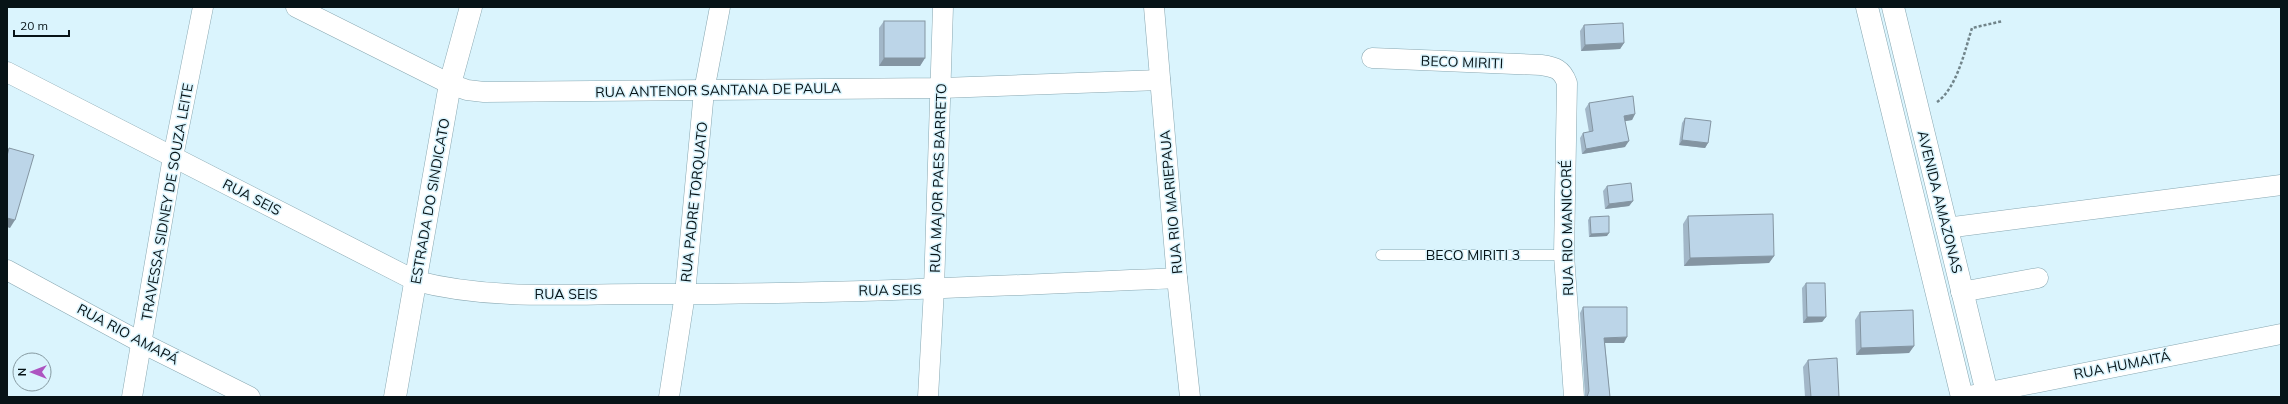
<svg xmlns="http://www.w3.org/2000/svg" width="2288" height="404" viewBox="0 0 2288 404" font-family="Mulish,sans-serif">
<rect width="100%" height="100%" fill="#daf4fd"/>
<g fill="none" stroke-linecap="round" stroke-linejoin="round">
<defs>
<path id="lane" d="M1381,255H1564"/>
<g id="street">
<path d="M296,7L450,84L467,90L484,92L942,88L1160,80"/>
<path d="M1154,7L1177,278L1190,397"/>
<path d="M1372,58L1541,65C1555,67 1562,69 1567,83L1564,255L1574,397"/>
<path d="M7,72L416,281C489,300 567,294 641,294C820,295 999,286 1177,278"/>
<path d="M1946,228L2281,185"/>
<path d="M7,270L142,343L250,397"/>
<path d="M1961,292L2038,278"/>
<path d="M132,397L173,157L203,7"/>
<path d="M669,397L685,294L704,91L720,7"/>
<path d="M928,397L934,289L943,7"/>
<path d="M1964,397L2281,334"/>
</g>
<g id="secondary">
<path d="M1867,7L1962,397"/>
<path d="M1893,7L1988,397"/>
<path d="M395,397L450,84L471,7"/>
</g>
</defs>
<use href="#lane" stroke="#88a7b1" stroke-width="11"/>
<use href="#street" stroke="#88a7b1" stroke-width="21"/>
<use href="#secondary" stroke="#88a7b1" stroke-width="23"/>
<path stroke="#71848a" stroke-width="2.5" stroke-dasharray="3 2" stroke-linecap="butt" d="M1937,102C1957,88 1965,50 1972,28L2003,21"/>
<use href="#lane" stroke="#fff" stroke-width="10"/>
<use href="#street" stroke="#fff" stroke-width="20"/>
<use href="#secondary" stroke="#fff" stroke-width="22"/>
</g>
<g fill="#a2b7c8">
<path d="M884,21L925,58L920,66H879V28Z"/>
<path d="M1584,25L1624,43L1620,49L1581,51L1580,31Z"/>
<path d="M1589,103L1635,114L1632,120L1625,121V147L1582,154L1580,138L1583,133L1589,132L1585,109Z"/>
<path d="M1685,118L1708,143L1705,148L1679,145L1682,123Z"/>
<path d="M1607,186L1633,201L1629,206L1605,209L1603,191Z"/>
<path d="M1688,216L1774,256L1769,263L1684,266L1683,224Z"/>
<path d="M1590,217L1607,236L1589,237L1588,220Z"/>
<path d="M1806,283L1826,317L1822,322L1803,323L1802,288Z"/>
<path d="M1583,307L1624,343H1605L1610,397H1585L1580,313Z"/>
<path d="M1860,312L1914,346L1909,353L1856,355L1855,320Z"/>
<path d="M1808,360L1839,397H1805L1803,367Z"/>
</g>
<g fill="#8495a2">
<path d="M1624,43L1620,49L1581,51L1585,45Z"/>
<path d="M884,58H925L920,66H879Z"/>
<path d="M1635,114L1632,120L1620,122L1624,116Z"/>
<path d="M1682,140L1708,143L1705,148L1679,145Z"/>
<path d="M1629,141L1625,147L1582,154L1586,149Z"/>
<path d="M1633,201L1629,206L1605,209L1609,204Z"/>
<path d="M7,218L15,220L10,228L7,227Z"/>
<path d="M1609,233L1607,236L1589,237L1591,234Z"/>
<path d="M1774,256L1769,263L1684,266L1690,258Z"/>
<path d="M1807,317H1826L1822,322L1803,323Z"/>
<path d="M1627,337L1624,343H1601L1604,338Z"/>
<path d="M1914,346L1909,353L1856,355L1861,348Z"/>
</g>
<g fill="#bcd5e8" stroke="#8495a2">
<rect x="884" y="21" width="41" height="37"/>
<path d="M1623,23L1624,43L1585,45L1584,25Z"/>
<path d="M1633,96L1635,114L1624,116L1629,141L1586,149L1583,133L1593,131L1589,103Z"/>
<path d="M1685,118L1711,121L1708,143L1682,140Z"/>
<path d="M9,148L34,155L15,220L7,218V156Z"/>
<path d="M1631,183L1633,201L1609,204L1607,186Z"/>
<path d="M1773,214L1774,256L1690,258L1688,216Z"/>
<path d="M1609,216V233L1591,234L1590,217Z"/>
<path d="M1806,283H1825L1826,317H1807Z"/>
<path d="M1583,307H1627V337L1604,338L1610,397H1587L1589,391Z"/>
<path d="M1913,310L1914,346L1861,348L1860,312Z"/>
<path d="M1837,358L1839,397H1811L1808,360Z"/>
</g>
<g text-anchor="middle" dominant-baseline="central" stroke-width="3" stroke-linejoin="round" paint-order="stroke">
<g font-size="14" fill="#071317" stroke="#daf4fd">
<text transform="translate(1462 62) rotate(2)">BECO MIRITI</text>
<text transform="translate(718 90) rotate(-1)">RUA ANTENOR SANTANA DE PAULA</text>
<text transform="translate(938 178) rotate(-88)">RUA MAJOR PAES BARRETO</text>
<text transform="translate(252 197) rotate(27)">RUA SEIS</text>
<text transform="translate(430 201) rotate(-80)">ESTRADA DO SINDICATO</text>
<text transform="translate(167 202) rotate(-80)">TRAVESSA SIDNEY DE SOUZA LEITE</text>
<text transform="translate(694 202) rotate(-84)">RUA PADRE TORQUATO</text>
<text transform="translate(1171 202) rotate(-95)">RUA RIO MARIEPAUA</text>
<text transform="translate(1940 202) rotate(76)">AVENIDA AMAZONAS</text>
<text transform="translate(1567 228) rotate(-91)">RUA RIO MANICORÉ</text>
<text x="1473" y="255">BECO MIRITI 3</text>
<text transform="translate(890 290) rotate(-1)">RUA SEIS</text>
<text x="566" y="294">RUA SEIS</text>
<text transform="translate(128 334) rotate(28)">RUA RIO AMAPÁ</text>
<text transform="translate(2122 365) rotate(-11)">RUA HUMAITÁ</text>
</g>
</g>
<rect width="2288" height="404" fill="none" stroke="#071317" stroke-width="16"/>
<g transform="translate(32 372) rotate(270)"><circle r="19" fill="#daf4fd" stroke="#869aa1"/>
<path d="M0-3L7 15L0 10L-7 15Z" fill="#ad54c0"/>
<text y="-6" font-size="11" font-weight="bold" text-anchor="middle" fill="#071317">N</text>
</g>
<path d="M14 30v6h55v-6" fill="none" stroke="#071317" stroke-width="2"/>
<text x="20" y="30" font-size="12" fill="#071317" stroke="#daf4fd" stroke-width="3" paint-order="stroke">20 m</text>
</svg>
